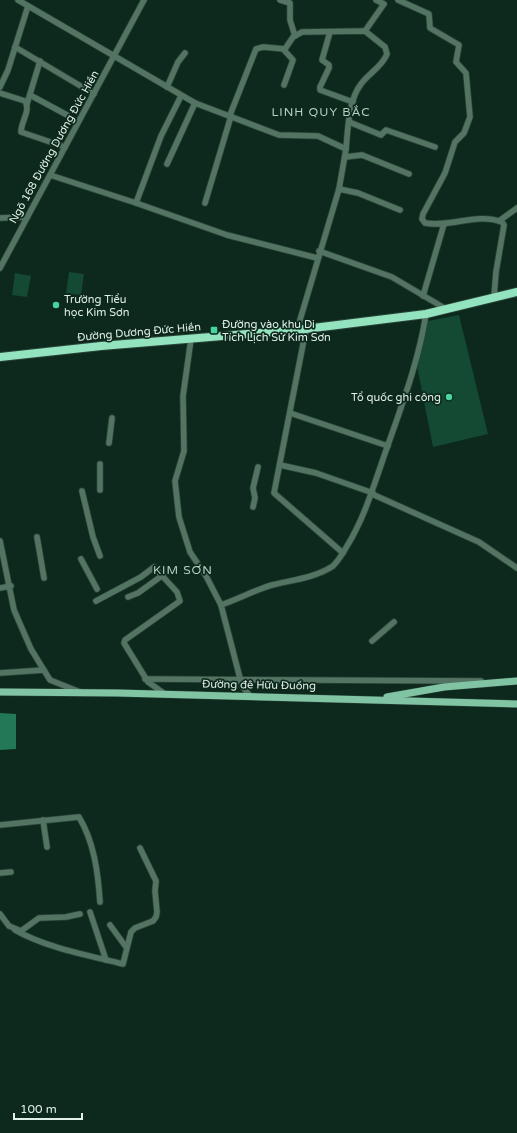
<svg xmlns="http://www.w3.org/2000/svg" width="517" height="1133" viewBox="0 0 517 1133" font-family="'Varela Round',sans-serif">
<rect width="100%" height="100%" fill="#0d291d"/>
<g fill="#144934">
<path d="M69,272L84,274L81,295L66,293Z"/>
<path d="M15,273L31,276L27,297L12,295Z"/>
<path d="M459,315L488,434L433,447L417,366L428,321Z"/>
</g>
<path fill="#237857" d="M0,713L16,714V749L0,750Z"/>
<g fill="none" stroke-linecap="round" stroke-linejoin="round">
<defs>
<g id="minor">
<path d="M18,0L195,103L279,135L318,136L346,149L339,189L297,330"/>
<path d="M280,0L290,3V20L295,36"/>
<path d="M398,0L429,14L430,28L459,45L456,62L466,73L470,117L464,133L455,142L445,173L423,214L422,219L425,223C451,228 477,212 502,222L504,225L496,272L494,297"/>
<path d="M365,31L384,4L376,0"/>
<path d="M330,32L322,60L329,65V68L320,87V90L353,102"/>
<path d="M15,47L94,94"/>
<path d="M284,50L293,60L284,85"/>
<path d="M0,87L8,70L28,6"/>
<path d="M167,87L178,62L185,53"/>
<path d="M0,93L25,101C31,111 21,121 21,132L65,147"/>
<path d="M30,95L67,115"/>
<path d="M27,104L40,61"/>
<path d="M230,115L256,49L263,47L285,49L293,37L302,32L365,31L385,47L387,54C382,67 369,73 361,84C348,101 348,129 346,149"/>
<path d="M349,122L381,135L386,130L435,147"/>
<path d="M345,157L362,155L409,174"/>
<path d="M167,164L195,103"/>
<path d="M50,175L136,203L161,136L181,96"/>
<path d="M339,189L358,193L400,210"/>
<path d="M136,203L227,235L317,258"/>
<path d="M205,203L231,116"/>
<path d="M0,218L27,217"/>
<path d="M499,221L517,208"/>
<path d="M319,251L392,277L446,309"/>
<path d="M0,268L144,0"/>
<path d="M423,296L444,224"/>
<path d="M306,329L274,493L343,553"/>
<path d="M191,339L183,396L184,451L175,481L179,517L190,552L206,576L221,605L242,686L250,696"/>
<path d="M290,413L388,446"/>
<path d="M109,443L112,418"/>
<path d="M280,465L316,473L373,493"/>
<path d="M100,490V464"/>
<path d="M82,491L93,537L100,556"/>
<path d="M372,494L479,542L517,568"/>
<path d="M253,507L255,498L253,488L258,467"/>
<path d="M37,537L44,578"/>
<path d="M0,541L14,610L31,649L50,680L80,692"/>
<path d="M81,559L97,589"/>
<path d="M0,588L11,586"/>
<path d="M128,597L138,593L163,575"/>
<path d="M96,601L141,577L154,567L177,592L180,601L125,640L124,643L148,682L165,694"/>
<path d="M221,605C238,599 255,590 272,585C292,580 315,578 333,566C339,560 343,553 347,546C363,520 371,494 381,465C398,415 418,366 426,314"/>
<path d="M372,641L394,622"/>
<path d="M0,673L44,670"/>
<path d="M145,679L481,681"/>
<path d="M43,820L47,847"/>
<path d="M0,825L79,817C94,842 98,872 100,902"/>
<path d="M0,873L11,872"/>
<path d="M90,912L106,960"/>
<path d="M0,914L9,926L21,931L39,918L66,917L80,914"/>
<path d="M110,925L126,947"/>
<path d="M15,930C47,948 87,955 123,964L131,932L135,928L153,921L156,917L157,912L155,891L156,881L140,848"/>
</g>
<g id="major">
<path d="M0,692L118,693L517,704"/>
<path d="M387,697L444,687L517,681"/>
</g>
<path id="highway" d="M0,357L101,346L297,330L426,314L517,292"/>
</defs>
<use href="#minor" stroke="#2b4539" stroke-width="7"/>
<use href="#major" stroke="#2b4539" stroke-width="8"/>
<use href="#highway" stroke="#2b4539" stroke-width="10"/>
<use href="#minor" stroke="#537363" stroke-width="5.5"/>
<use href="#major" stroke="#81c4a4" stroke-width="7"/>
<use href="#highway" stroke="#93e4be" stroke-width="8"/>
</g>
<g fill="#48d49d" stroke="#0d291d" stroke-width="1.5">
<circle cx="56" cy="305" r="4"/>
<rect x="210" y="326" width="8" height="8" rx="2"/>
<circle cx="449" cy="397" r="4"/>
</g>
<g text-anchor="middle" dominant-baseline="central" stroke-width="3.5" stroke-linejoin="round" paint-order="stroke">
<g font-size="11" fill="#e0f0e7" stroke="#0d291d">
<text transform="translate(54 147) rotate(-61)">Ngõ 168 Đường Dương Đức Hiền</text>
<text transform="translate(139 332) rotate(-5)">Đường Dương Đức Hiền</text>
<text transform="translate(259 685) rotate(1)">Đường đê Hữu Đuống</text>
</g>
<g font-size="11" fill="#e0f0e7" stroke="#0d291d" text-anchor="start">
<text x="64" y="299">Trường Tiểu<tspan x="64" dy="13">học Kim Sơn</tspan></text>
<text x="222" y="324">Đường vào khu Di<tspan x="222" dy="13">Tích Lịch Sử Kim Sơn</tspan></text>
<text x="441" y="397" text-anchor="end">Tổ quốc ghi công</text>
</g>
<g font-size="12" letter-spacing="1" fill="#b2d3c2" stroke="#0d291d">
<text x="321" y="112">LINH QUY BẮC</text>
<text x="183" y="570">KIM SƠN</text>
</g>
</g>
<path d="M14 1113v6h68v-6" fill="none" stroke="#e0f0e7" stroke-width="2"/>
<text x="20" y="1113" font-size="12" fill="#e0f0e7" stroke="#0d291d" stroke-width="3" paint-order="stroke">100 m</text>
</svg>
